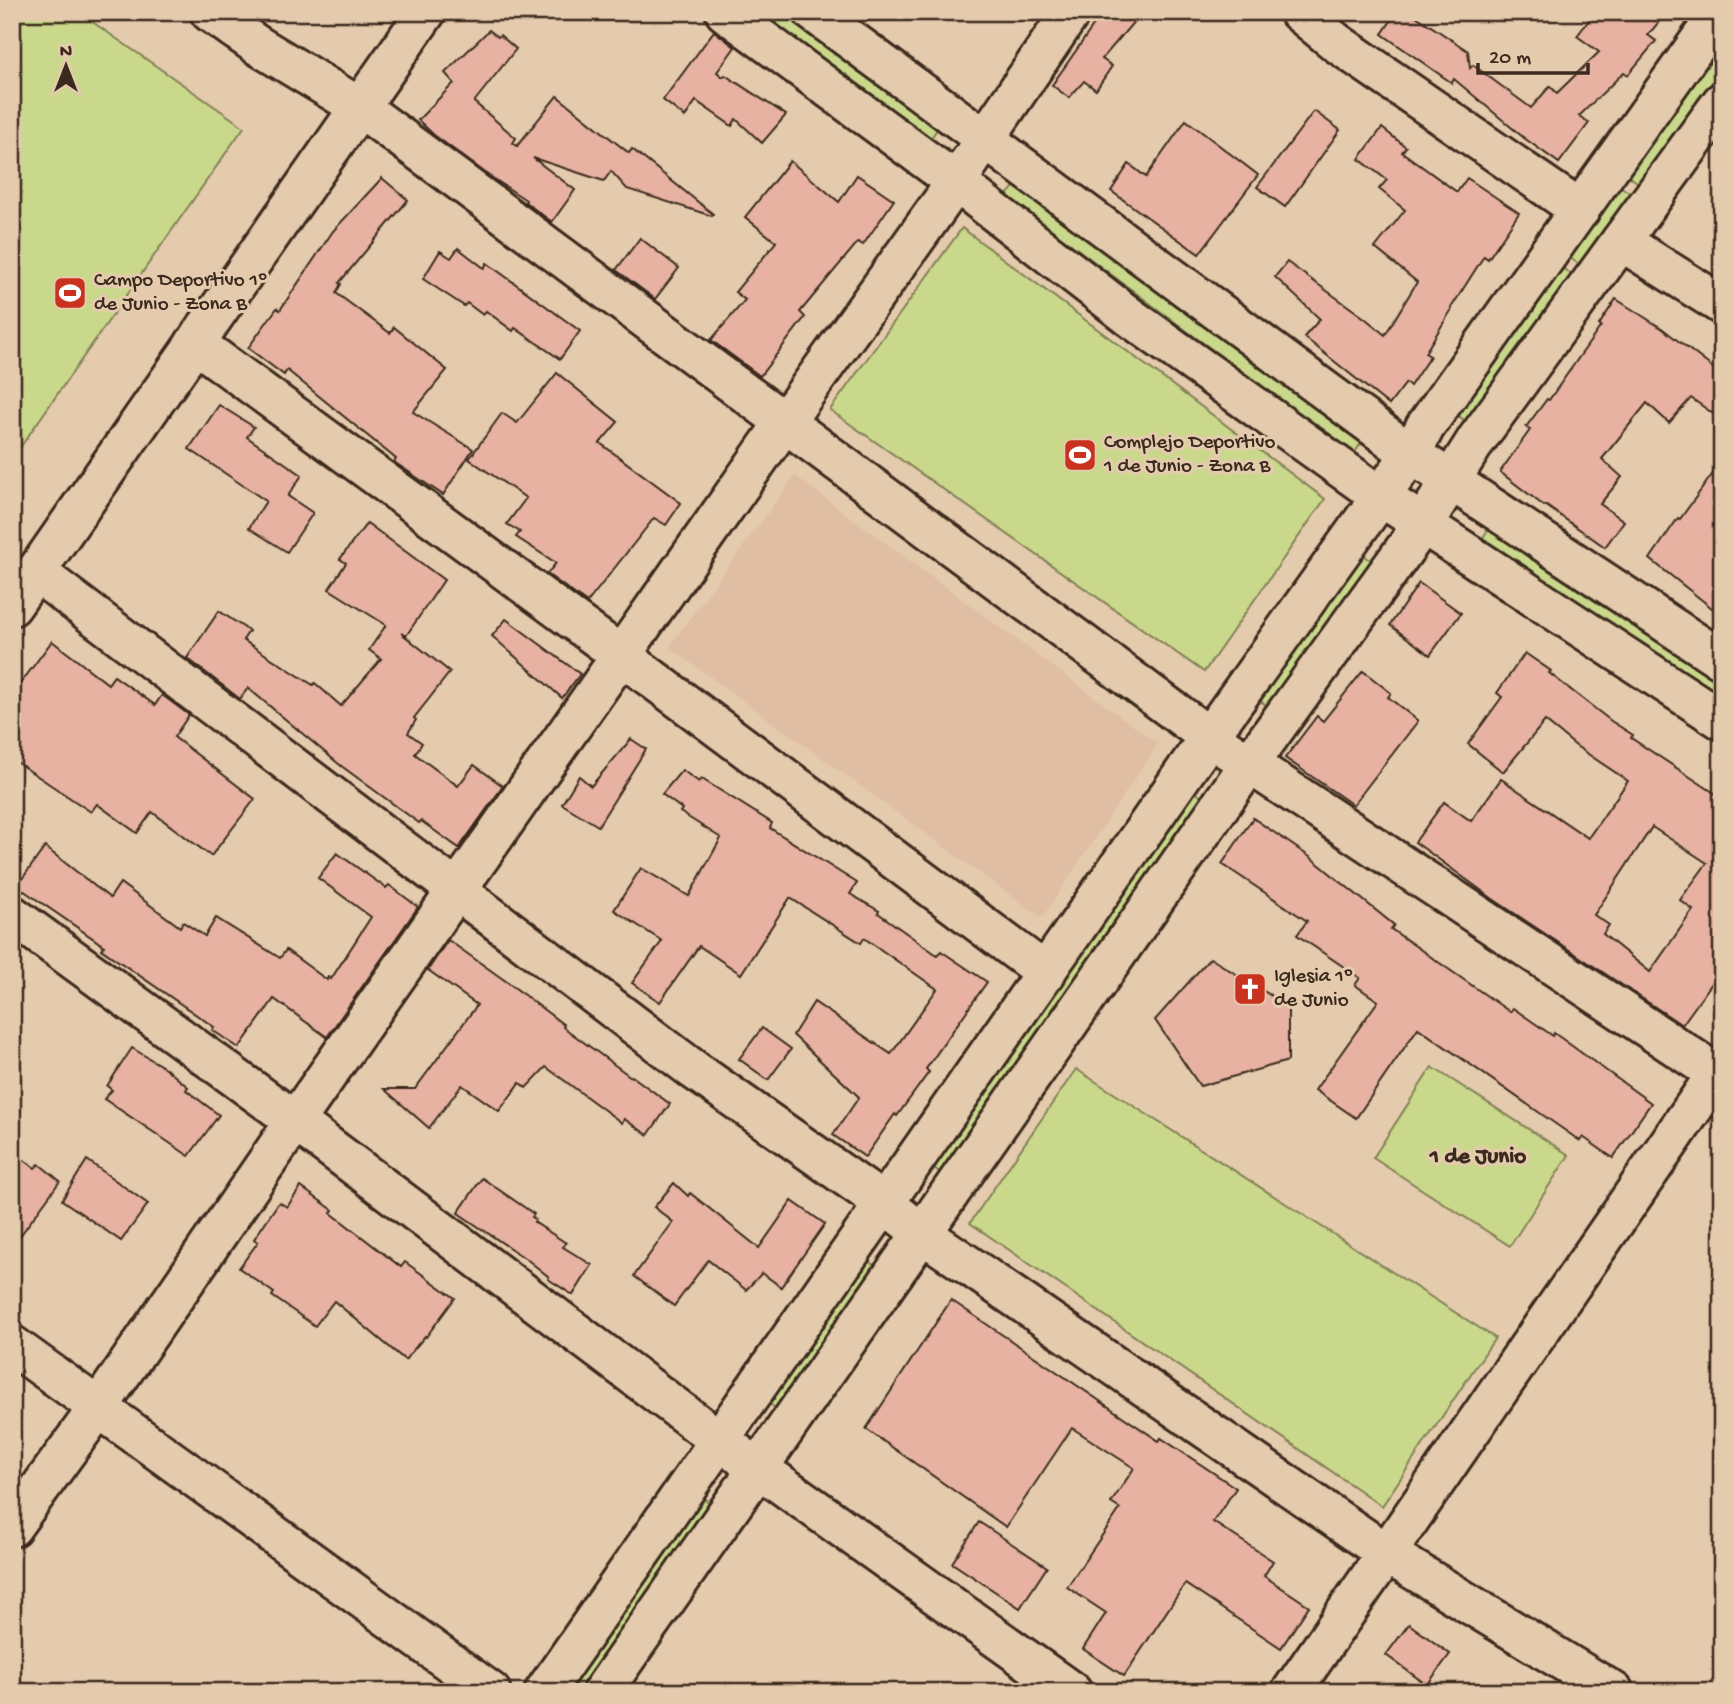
<svg xmlns="http://www.w3.org/2000/svg" width="1734" height="1704" viewBox="0 0 1734 1704" font-family="'Gochi Hand',sans-serif">
<rect width="100%" height="100%" fill="#e5cbad"/>
<filter id="ink" filterUnits="userSpaceOnUse"><feTurbulence type="fractalNoise" baseFrequency=".0143" numOctaves="2"/><feDisplacementMap in="SourceGraphic" scale="14" xChannelSelector="R" yChannelSelector="G"/><feConvolveMatrix kernelMatrix="1 2 1 2 8 2 1 2 1" color-interpolation-filters="sRGB"/></filter>
<g filter="url(#ink)">
<path fill="#dfbea4" d="M795,476L1158,744L1042,918L669,647Z"/>
<g fill="#cad88c" stroke="#828155" stroke-width="2">
<path d="M12,12H78L244,127L12,459Z"/>
<path d="M756,12H787L941,123L931,138Z"/>
<path d="M1722,38V68L1640,184L1625,174Z"/>
<path d="M1018,182L1364,439L1353,455L1006,196Z"/>
<path d="M1618,185L1632,194L1582,266L1567,256Z"/>
<path d="M962,228L1325,499L1204,672L830,410Z"/>
<path d="M1560,266L1574,276L1469,424L1455,413Z"/>
<path d="M1489,529L1722,677V687L1715,697L1478,544Z"/>
<path d="M1358,551L1373,562L1270,708L1255,697Z"/>
<path d="M1192,790L1206,800L944,1175L931,1166Z"/>
<path d="M1432,1067L1569,1155L1510,1246L1373,1158Z"/>
<path d="M1076,1069L1495,1338L1382,1506L970,1223Z"/>
<path d="M865,1259L880,1269L780,1411L765,1401Z"/>
<path d="M700,1496L714,1506L583,1691L570,1682Z"/>
</g>
<g fill="#e7b2a2" stroke="#3b2a1e" stroke-width="2" fill-rule="evenodd">
<path d="M1103,12H1142L1102,59L1112,66L1096,90L1084,81L1069,98L1052,85Z"/>
<path d="M1397,12H1410L1468,51L1470,68L1473,65L1531,108L1550,86L1557,93L1599,52L1577,36L1595,12H1667L1648,35L1656,41L1628,75L1624,72L1579,116L1589,123L1559,163L1524,138L1454,79L1452,83L1382,34Z"/>
<path d="M489,30L498,37L500,35L516,49L474,102L516,138L513,143L517,146L557,96L629,153L632,149L713,214L712,216L627,189L611,171L604,181L533,158L575,190L552,222L525,202L526,200L491,177L434,135L418,120L454,83L445,73Z"/>
<path d="M714,31L735,47L717,72L723,77L725,75L786,115L762,143L736,119L732,126L696,101L685,117L663,100Z"/>
<path d="M1314,111L1340,130L1285,207L1257,187Z"/>
<path d="M1186,120L1258,175L1199,254L1111,191L1129,164L1146,177Z"/>
<path d="M1382,128L1406,147L1402,152L1457,192L1467,178L1519,213L1488,259L1484,256L1451,308L1452,309L1425,353L1430,356L1410,386L1406,383L1389,405L1304,337L1320,319L1275,277L1287,262L1366,319L1385,335L1417,282L1375,248L1405,210L1379,189L1387,180L1359,159Z"/>
<path d="M790,161L839,202L857,175L894,200L863,245L858,242L800,312L805,317L760,376L711,340L745,300L735,292L776,242L745,217Z"/>
<path d="M382,178L408,200L339,283L341,284L336,293L390,333L394,327L447,370L413,412L473,449L443,495L394,462L396,459L287,370L284,375L248,348L277,308L280,310L333,231Z"/>
<path d="M640,238L679,268L655,299L616,270Z"/>
<path d="M458,248L484,268L487,263L580,331L560,359L515,328L513,331L486,311L483,315L467,303L464,306L423,279L440,251L451,258Z"/>
<path d="M1616,299L1663,329L1722,375V420L1691,398L1669,423L1647,403L1602,459L1622,477L1600,504L1624,521L1605,547L1545,505L1544,506L1500,472L1530,430L1526,427L1547,399L1549,400L1601,326L1599,325Z"/>
<path d="M557,373L618,422L600,443L681,503L666,525L654,518L587,603L547,574L556,563L516,537L520,532L507,524L526,498L469,459L502,413L517,423Z"/>
<path d="M219,405L254,427L247,437L302,475L288,496L313,513L287,552L249,528L266,501L189,449Z"/>
<path d="M1722,461V616L1650,559L1678,518L1680,519Z"/>
<path d="M367,523L444,580L406,636L401,633L450,672L414,718L416,720L408,733L422,743L415,754L458,786L474,765L503,786L459,848L421,821L419,823L340,765L248,688L240,699L187,658L219,611L249,631L243,640L313,685L315,683L341,706L381,659L369,650L386,625L329,589L346,563L340,559Z"/>
<path d="M1419,583L1461,613L1430,655L1390,625Z"/>
<path d="M506,619L580,674L562,698L492,636Z"/>
<path d="M52,641L108,684L114,676L155,705L162,695L189,715L174,737L255,799L211,856L152,812L137,833L97,804L91,812L12,759V695Z"/>
<path d="M1525,653L1551,671L1549,673L1611,721L1633,735L1631,738L1722,798V969L1682,1025L1493,899L1415,842L1444,802L1471,821L1501,779L1588,838L1628,781L1576,746L1545,721L1503,772L1468,744L1502,697L1497,693ZM1652,827L1707,863L1680,900L1693,910L1650,972L1603,934L1609,925L1594,915Z"/>
<path d="M1363,671L1391,693L1388,697L1418,721L1353,805L1285,758L1317,716L1323,721Z"/>
<path d="M631,739L646,749L598,826L562,804L579,776L591,786Z"/>
<path d="M682,770L699,782L702,779L772,823L770,828L857,883L850,894L879,911L878,913L937,955L941,951L987,982L926,1069L929,1072L897,1116L895,1114L865,1157L833,1135L859,1097L793,1035L814,1002L891,1054L937,989L864,938L861,943L790,898L741,974L699,946L660,1002L632,983L662,941L614,910L641,868L689,896L721,838L680,812L682,809L662,794Z"/>
<path d="M1253,818L1310,857L1394,925L1391,929L1510,1012L1513,1008L1553,1036L1554,1033L1651,1103L1613,1158L1583,1137L1580,1141L1418,1028L1356,1118L1315,1090L1378,1001L1355,985L1360,978L1297,935L1307,921L1222,864Z"/>
<path d="M45,847L110,898L120,883L180,927L183,922L205,936L216,918L280,958L286,950L327,980L328,977L331,979L371,917L318,878L337,853L386,888L389,885L418,907L327,1037L274,999L239,1048L212,1030L214,1027L101,949L104,946L17,886Z"/>
<path d="M448,940L510,984L564,1025L563,1027L631,1077L632,1076L670,1104L648,1135L624,1119L622,1123L546,1067L526,1088L520,1083L499,1111L462,1085L429,1128L384,1089H415L477,1005L428,970Z"/>
<path d="M1210,958L1288,1006V1061L1200,1086L1155,1020Z"/>
<path d="M762,1028L791,1049L768,1080L739,1059Z"/>
<path d="M132,1048L165,1068L188,1087L186,1090L219,1115L189,1156L104,1099L112,1090L107,1086Z"/>
<path d="M12,1151L35,1168L39,1164L60,1181L12,1247Z"/>
<path d="M87,1160L148,1204L121,1241L62,1200Z"/>
<path d="M482,1178L534,1214L532,1217L535,1219L534,1222L566,1243L563,1247L592,1265L573,1295L548,1279L549,1277L529,1261L458,1213Z"/>
<path d="M674,1183L688,1196L690,1193L759,1248L792,1201L825,1224L781,1287L762,1273L746,1290L708,1260L674,1306L634,1276L673,1222L654,1207Z"/>
<path d="M301,1187L333,1210L331,1213L401,1267L405,1262L455,1298L426,1337L425,1336L405,1360L334,1301L315,1326L272,1296L274,1293L239,1268L258,1242L254,1239L279,1202L287,1207Z"/>
<path d="M951,1300L1159,1441L1161,1438L1236,1488L1213,1522L1273,1561L1264,1576L1309,1606L1281,1648L1185,1584L1124,1676L1083,1649L1106,1613L1067,1587L1120,1509L1111,1503L1134,1468L1072,1428L1006,1527L866,1429Z"/>
<path d="M979,1522L1047,1567L1020,1608L952,1563Z"/>
<path d="M1409,1624L1450,1654L1427,1685L1386,1655Z"/>
</g>
<g fill="none" stroke-linecap="round" stroke-linejoin="round">
<defs>
<g id="minor">
<path d="M210,12L257,45L361,108L1209,737L1717,1074"/>
<path d="M725,12L956,182L1130,317L1380,496L1722,720"/>
<path d="M813,12L1411,454L1722,660"/>
<path d="M1299,12L1337,43L1580,210"/>
<path d="M1621,241L1722,305"/>
<path d="M195,343L622,656L1046,973"/>
<path d="M36,572L694,1070L885,1204L923,1234L1386,1553L1614,1692"/>
<path d="M12,606L426,12"/>
<path d="M12,915L295,1121L719,1440L1072,1692"/>
<path d="M12,1345L491,1692"/>
<path d="M12,1527L98,1408L295,1121L784,423L956,182L1071,12"/>
<path d="M544,1692L1209,737L1411,454L1425,427L1720,12"/>
<path d="M602,1692L1250,763L1423,524L1477,439L1722,102"/>
<path d="M1291,1692L1722,1066"/>
</g>
</defs>
<use href="#minor" stroke="#3b2a1e" stroke-width="44"/>
<use href="#minor" stroke="#e5cbad" stroke-width="38"/>
</g>
</g>
<defs>
<symbol id="stadium-square" viewBox="-11 -11 22 22"><rect x="-9" y="-9" width="18" height="18" rx="4" fill="#c8321e" stroke="#e5cbad"/><path d="M0-5a6.5 5 0 1 0 0 10a6.5 5 0 1 0 0-10ZM-3.5-1.8h7v3.6h-7Z" fill="#fff"/></symbol>
<symbol id="church-square" viewBox="-11 -11 22 22"><rect x="-9" y="-9" width="18" height="18" rx="4" fill="#c8321e" stroke="#e5cbad"/><path d="M-1.2-6h2.4v3.5h3.3v2.4h-3.3V6h-2.4V-.1h-3.3v-2.4h3.3Z" fill="#fff"/></symbol>
</defs>
<g fill-rule="evenodd">
<use href="#stadium-square" x="51" y="274" width="38" height="38"/>
<use href="#stadium-square" x="1061" y="436" width="38" height="38"/>
<use href="#church-square" x="1231" y="970" width="38" height="38"/>
</g>
<g text-anchor="middle" dominant-baseline="central" stroke-width="6" stroke-linejoin="round" paint-order="stroke">
<g font-size="21" fill="#3b2a1e" stroke="#e5cbad" text-anchor="start">
<text x="94" y="281">Campo Deportivo 1º<tspan x="94" dy="24">de Junio - Zona B</tspan></text>
<text x="1104" y="443">Complejo Deportivo<tspan x="1104" dy="24">1 de Junio - Zona B</tspan></text>
<text x="1274" y="977">Iglesia 1º<tspan x="1274" dy="24">de Junio</tspan></text>
</g>
<g font-size="23" font-weight="bold" fill="#3b2a1e" stroke="#e5cbad">
<text x="1478" y="1157">1 de Junio</text>
</g>
</g>
<rect width="1734" height="1704" fill="none" stroke="#e5cbad" stroke-width="42"/>
<rect x="21" y="21" width="1692" height="1662" fill="none" stroke="#3b2a1e" stroke-width="2.5" filter="url(#ink)"/>
<g transform="translate(66 66)" stroke="#e5cbad" stroke-width="5" paint-order="stroke">
<path d="M0-5L12 26L0 18L-12 26Z" fill="#3b2a1e"/>
<text y="-10" font-size="19" font-weight="bold" text-anchor="middle" fill="#3b2a1e">N</text>
</g>
<path d="M1478 63v10h110v-10" fill="none" stroke="#3b2a1e" stroke-width="3.5"/>
<text x="1489" y="63" font-size="21" fill="#3b2a1e" stroke="#e5cbad" stroke-width="5" paint-order="stroke">20 m</text>
</svg>
